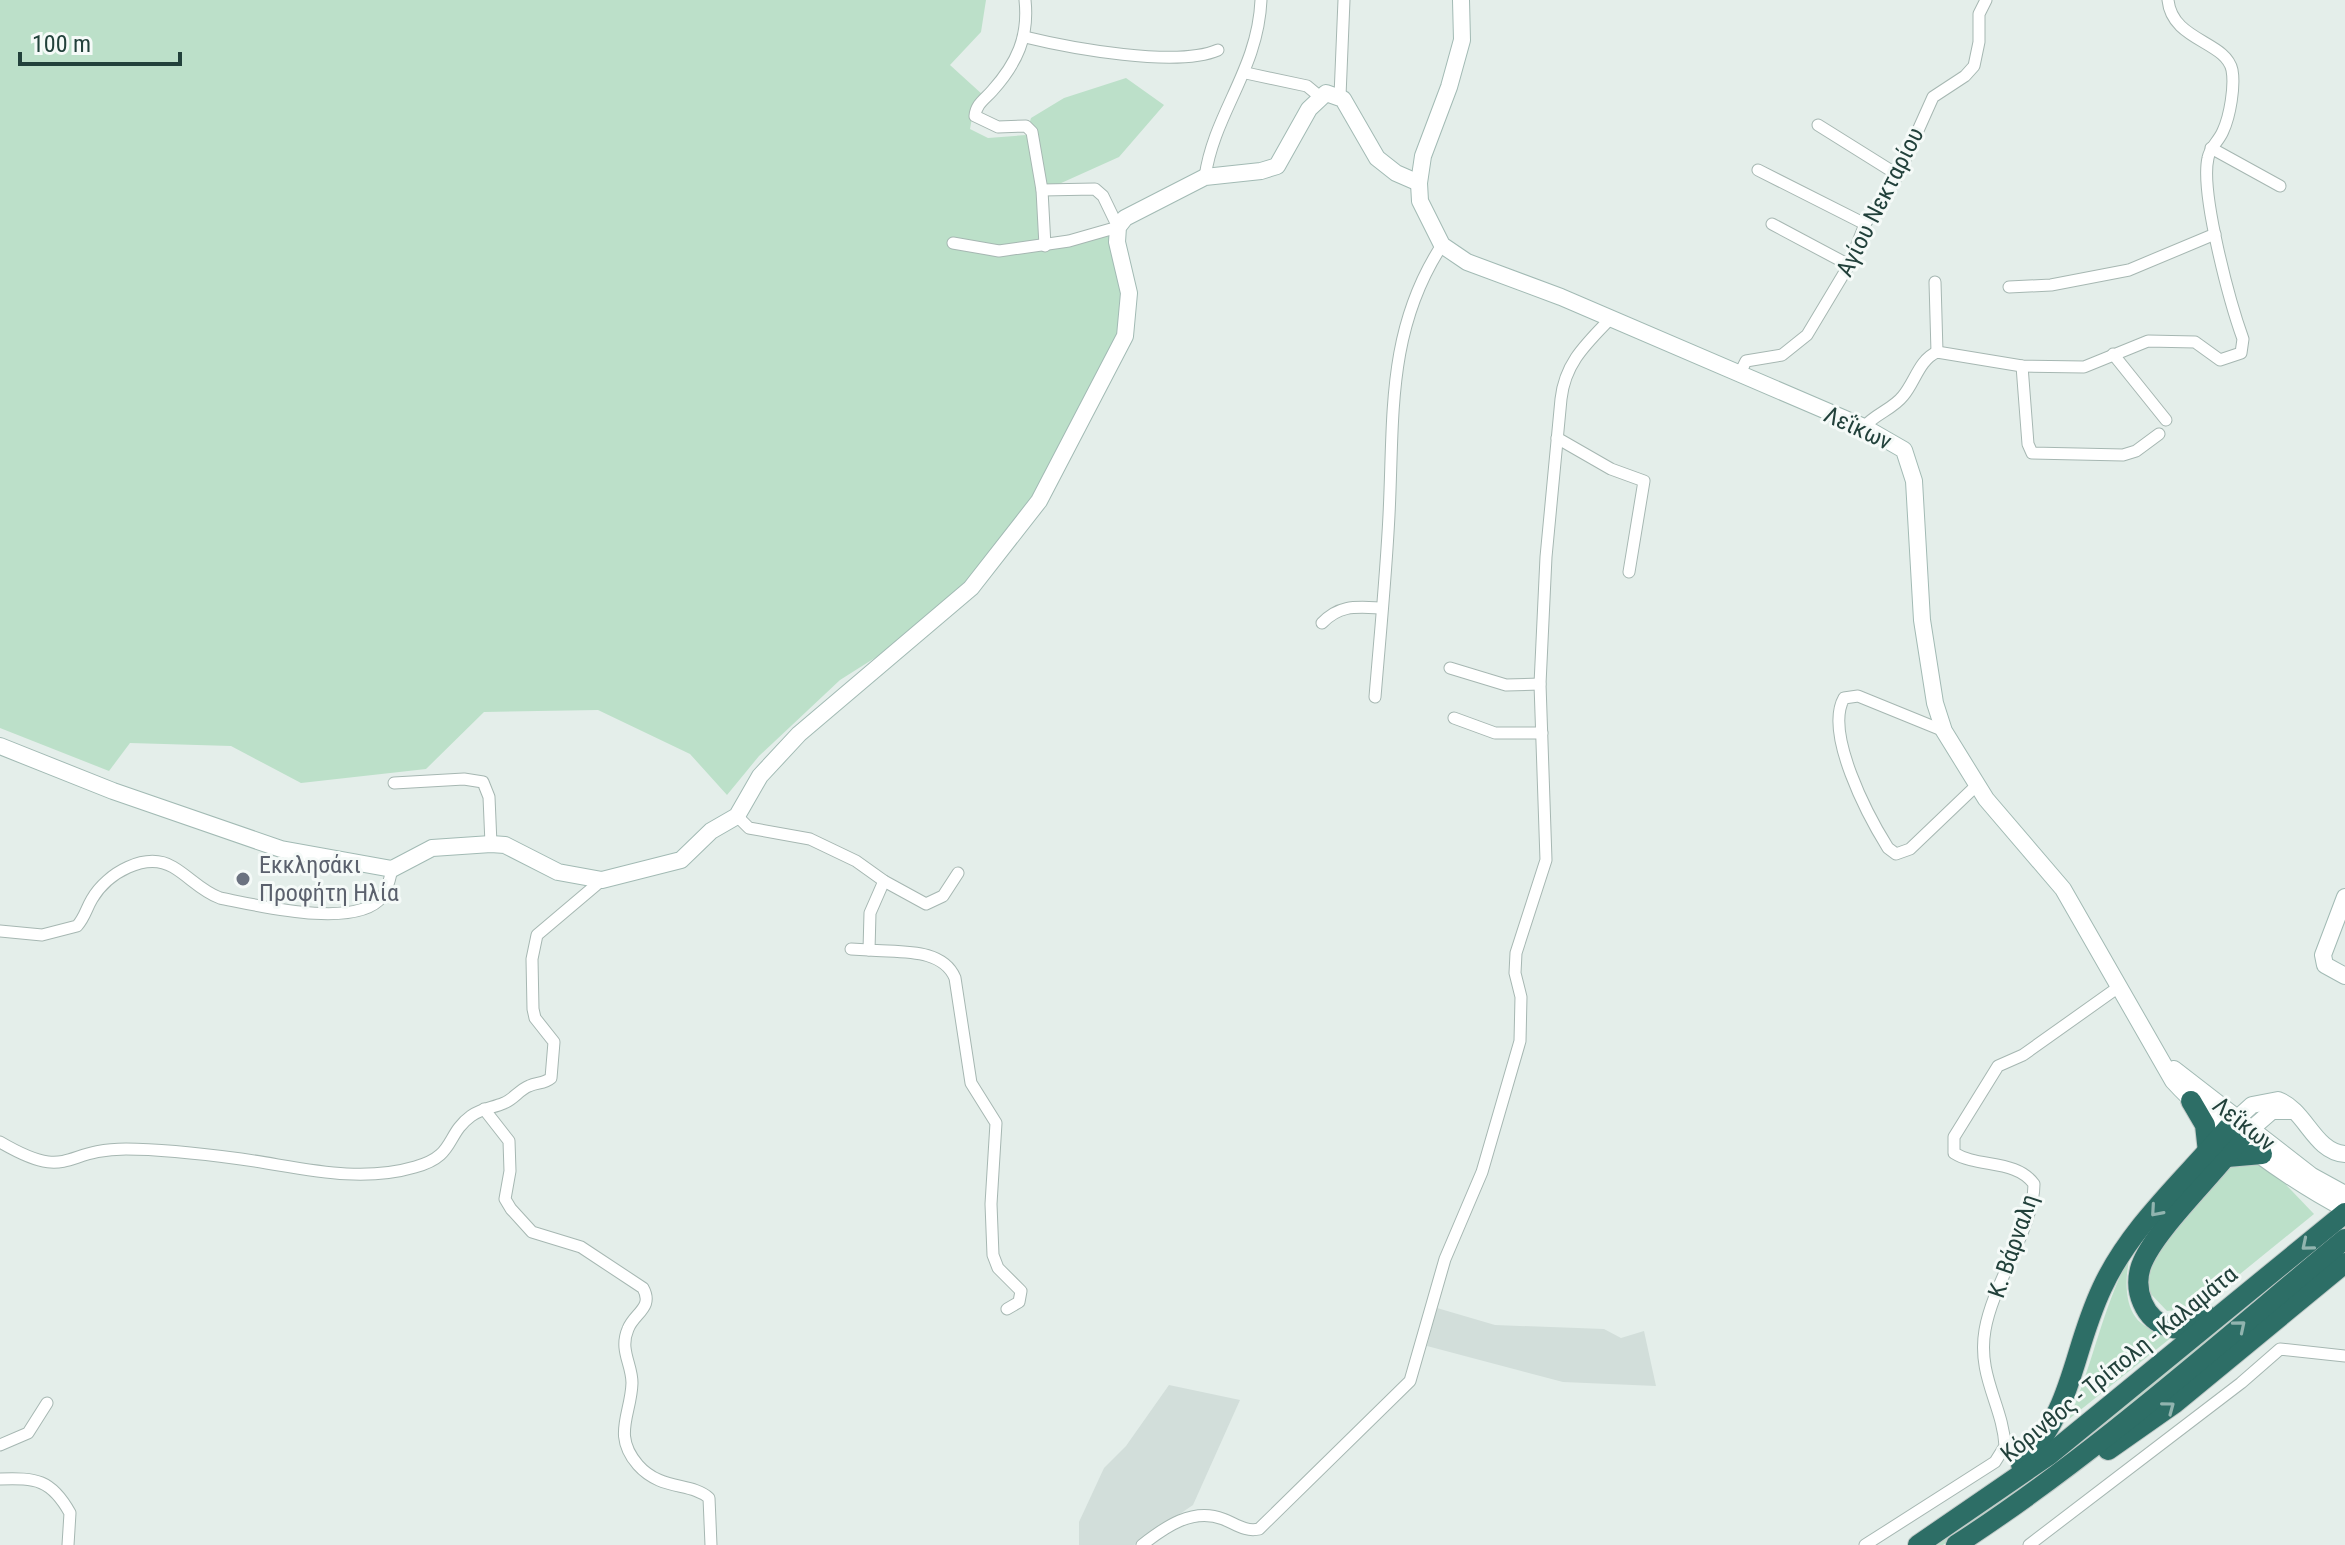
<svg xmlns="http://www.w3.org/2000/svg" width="2345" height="1545" viewBox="0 0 2345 1545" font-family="'Roboto Condensed',sans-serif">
<rect width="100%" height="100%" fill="#e4eeea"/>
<g fill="#d2deda">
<path d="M1437,1308L1495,1325L1604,1329L1621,1338L1644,1331L1656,1386L1563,1382L1427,1346Z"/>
<path d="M1169,1385L1240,1400L1193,1505L1134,1545H1079V1522L1104,1468L1126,1446Z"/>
</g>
<g fill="#bce0c9">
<path d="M0,0H986L981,32L950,65L983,95L974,106L970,129L988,138L1026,135L1031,118L1064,98L1126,78L1164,105L1119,157L1039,193L1042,242L1113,230L1126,322L1052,471L961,590L900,642L840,680L759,756L727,795L690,754L598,710L484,712L426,769L301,783L231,746L130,743L109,771L0,728Z"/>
<path d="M2243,1159L2268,1166L2314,1214L2203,1304L2193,1309L2167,1311L2147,1290L2152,1255L2231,1163Z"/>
<path d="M2345,1222V1229C2214,1338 2085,1451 1943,1545H1932L2053,1462Z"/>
<path d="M2130,1256C2120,1298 2130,1341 2182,1329L2069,1419C2093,1365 2102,1308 2130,1256Z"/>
</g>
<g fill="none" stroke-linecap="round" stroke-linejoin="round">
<defs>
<g id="street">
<path d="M1025,0C1029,37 1017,63 992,91C985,99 976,104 975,116L998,127L1026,126L1032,132L1042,190L1045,246"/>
<path d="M1025,37C1070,48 1177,68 1218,50"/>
<path d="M1246,73L1307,86L1319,96"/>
<path d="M1340,96L1344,0"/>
<path d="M1818,125L1898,175"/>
<path d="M2211,148L2280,186"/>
<path d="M1758,170L1865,224"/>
<path d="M1205,177C1214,113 1258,70 1261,0"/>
<path d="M1772,224L1849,265"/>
<path d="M953,243L999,251L1069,241L1118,227L1103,196L1095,189L1042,190"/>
<path d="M1935,282L1937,352"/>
<path d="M2009,287L2051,285L2129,270L2215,234"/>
<path d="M2113,354L2166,420"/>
<path d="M2022,366L2028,444L2032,453L2123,455L2136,451L2159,434"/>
<path d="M1739,375L1746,361L1782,355L1807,335L1849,265L1865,224L1898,175L1933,97L1965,76L1974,66L1979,42V14L1986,0"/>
<path d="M1864,427C1875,414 1893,409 1903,396C1915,382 1919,360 1937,352L2022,366L2084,367L2148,341L2195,342L2220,360L2241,353L2243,339C2230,303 2200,193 2208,158C2210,147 2219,141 2223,131C2230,116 2235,86 2232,70C2226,41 2172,41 2168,0"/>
<path d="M1557,438L1611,469L1644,481L1629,572"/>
<path d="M1322,623C1340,604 1357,607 1382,608"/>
<path d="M1450,668L1506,685L1540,684"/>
<path d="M1375,697C1380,636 1386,576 1389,515C1394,417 1386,331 1442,245"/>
<path d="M1454,718L1495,733H1542"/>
<path d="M1944,731L1858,696L1844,698C1824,733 1868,816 1888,848L1896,854L1910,849L1977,785"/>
<path d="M394,783L464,779L483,782L489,797L491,844"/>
<path d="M737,816L749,828L810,839L856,861L884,881L926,904L943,896L958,873"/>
<path d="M884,881L870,913L869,950C898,953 942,947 955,978L971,1083L996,1123L991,1204L993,1255L998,1268L1021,1291L1019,1302L1007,1309"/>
<path d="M0,931L42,935L77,926C85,917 86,909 92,899C107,873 146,851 173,867C190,877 201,891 220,898C256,905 356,930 382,897C388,889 390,878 392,869"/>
<path d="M851,949L869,950"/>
<path d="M484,1109L509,1141L510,1171L505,1199L511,1209L532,1232L581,1247L643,1288C654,1308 634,1313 628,1329C619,1350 632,1364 632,1383C631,1415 612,1435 638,1465C661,1491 691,1482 709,1498L711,1545"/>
<path d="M0,1142C70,1183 62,1149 126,1149C163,1149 204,1154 241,1159C299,1167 357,1184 415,1167C456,1156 445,1135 471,1116C482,1108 493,1108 504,1103C514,1099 519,1090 529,1086C537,1082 544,1084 551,1078L554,1042L535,1018L533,1009L532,959L537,935L602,880"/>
<path d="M0,1445L28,1433L47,1403"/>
<path d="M0,1479C36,1478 51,1479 70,1513L68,1545"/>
<path d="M1142,1545C1165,1527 1193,1507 1223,1519C1236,1524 1245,1532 1259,1529L1410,1381L1445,1259L1482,1172L1520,1041L1521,997L1515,973L1516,953L1546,860L1540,684L1546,557L1561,399C1565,363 1586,344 1610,319"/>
<path d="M1865,1545L1995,1462L2005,1446C2003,1406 1977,1376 1985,1330C1993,1283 2034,1227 2034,1184C2016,1159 1978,1168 1954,1153V1137L1998,1066L2023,1055L2120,986"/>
<path d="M2029,1545L2241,1383L2280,1349L2345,1356"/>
</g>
<g id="secondary">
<path d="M1461,0L1462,40L1449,87L1423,156L1419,183L1420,201L1442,245L1467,262L1561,297L1864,427L1904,450L1914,481L1922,620L1935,703L1944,731L1986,799L2063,889L2173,1081C2214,1126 2291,1181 2345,1209"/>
<path d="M0,746L113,791L281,849L392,869L432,848L491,844L505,845L558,872L602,880L681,860L711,831L737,816L760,776L799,734L971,588L1039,501L1125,336L1129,293L1117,242L1118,227L1125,218L1205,177L1261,171L1277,166L1309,109L1326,93L1343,99L1377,158L1396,173L1419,183"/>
<path d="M2345,897L2323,955L2325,965L2345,976"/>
<path d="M2174,1069L2312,1176L2345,1194"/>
<path d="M2231,1124L2252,1105L2278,1100C2306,1110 2314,1152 2345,1154"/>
<path d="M2242,1137L2272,1111H2292"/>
</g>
<g id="highway">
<path d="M2191,1101L2205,1125L2208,1152"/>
<path d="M2227,1157L2262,1154"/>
<path d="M2210,1317C2198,1325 2184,1332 2169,1327C2144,1320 2133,1290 2141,1266C2154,1230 2215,1174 2241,1138"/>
<path d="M2108,1450L2175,1403L2345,1263"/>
<path d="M2021,1465C2075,1407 2071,1354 2102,1288C2130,1227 2185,1179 2228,1128"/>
<path d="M1918,1545L2049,1455L2345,1213"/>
<path d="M1956,1545C2095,1455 2218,1344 2345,1239"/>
</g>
</defs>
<use href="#street" stroke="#a6b7b2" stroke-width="13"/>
<use href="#secondary" stroke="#a2bab4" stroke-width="18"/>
<use href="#highway" stroke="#c1cac8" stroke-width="22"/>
<use href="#street" stroke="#fff" stroke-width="11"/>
<use href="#secondary" stroke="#fff" stroke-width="16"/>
<use href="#highway" stroke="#2d6e66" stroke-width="20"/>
</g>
<defs><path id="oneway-chevron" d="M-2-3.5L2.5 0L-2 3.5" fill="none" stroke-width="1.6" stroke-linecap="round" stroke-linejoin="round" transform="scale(2)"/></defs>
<g stroke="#91b4af">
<use href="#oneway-chevron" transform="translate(2156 1211) rotate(131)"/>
<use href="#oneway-chevron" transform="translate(2307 1245) rotate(140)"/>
<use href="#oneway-chevron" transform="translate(2240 1326) rotate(-40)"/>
<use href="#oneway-chevron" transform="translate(2169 1407) rotate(-37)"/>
</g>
<circle fill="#6b7280" stroke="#f5faf8" stroke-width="3" cx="243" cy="879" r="8"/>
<g text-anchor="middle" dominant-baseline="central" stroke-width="6" stroke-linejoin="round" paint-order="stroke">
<g font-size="24" fill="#22413b" stroke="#f5faf8">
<text transform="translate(1880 202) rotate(-63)">Αγίου Νεκταρίου</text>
<text transform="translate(1858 428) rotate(25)">Λεΐκων</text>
<text transform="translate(2244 1124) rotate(38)">Λεΐκων</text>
<text transform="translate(2013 1246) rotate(-71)">Κ. Βάρναλη</text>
<text transform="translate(2119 1364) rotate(-39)">Κόρινθος - Τρίπολη - Καλαμάτα</text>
</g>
<g font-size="24" fill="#5b616d" stroke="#f5faf8" text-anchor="start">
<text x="259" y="865">Εκκλησάκι<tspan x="259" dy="28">Προφήτη Ηλία</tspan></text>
</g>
</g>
<path d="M20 52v12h160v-12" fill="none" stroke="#22413b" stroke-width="4"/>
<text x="32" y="52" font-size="24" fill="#22413b" stroke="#f5faf8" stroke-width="6" paint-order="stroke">100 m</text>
</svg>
